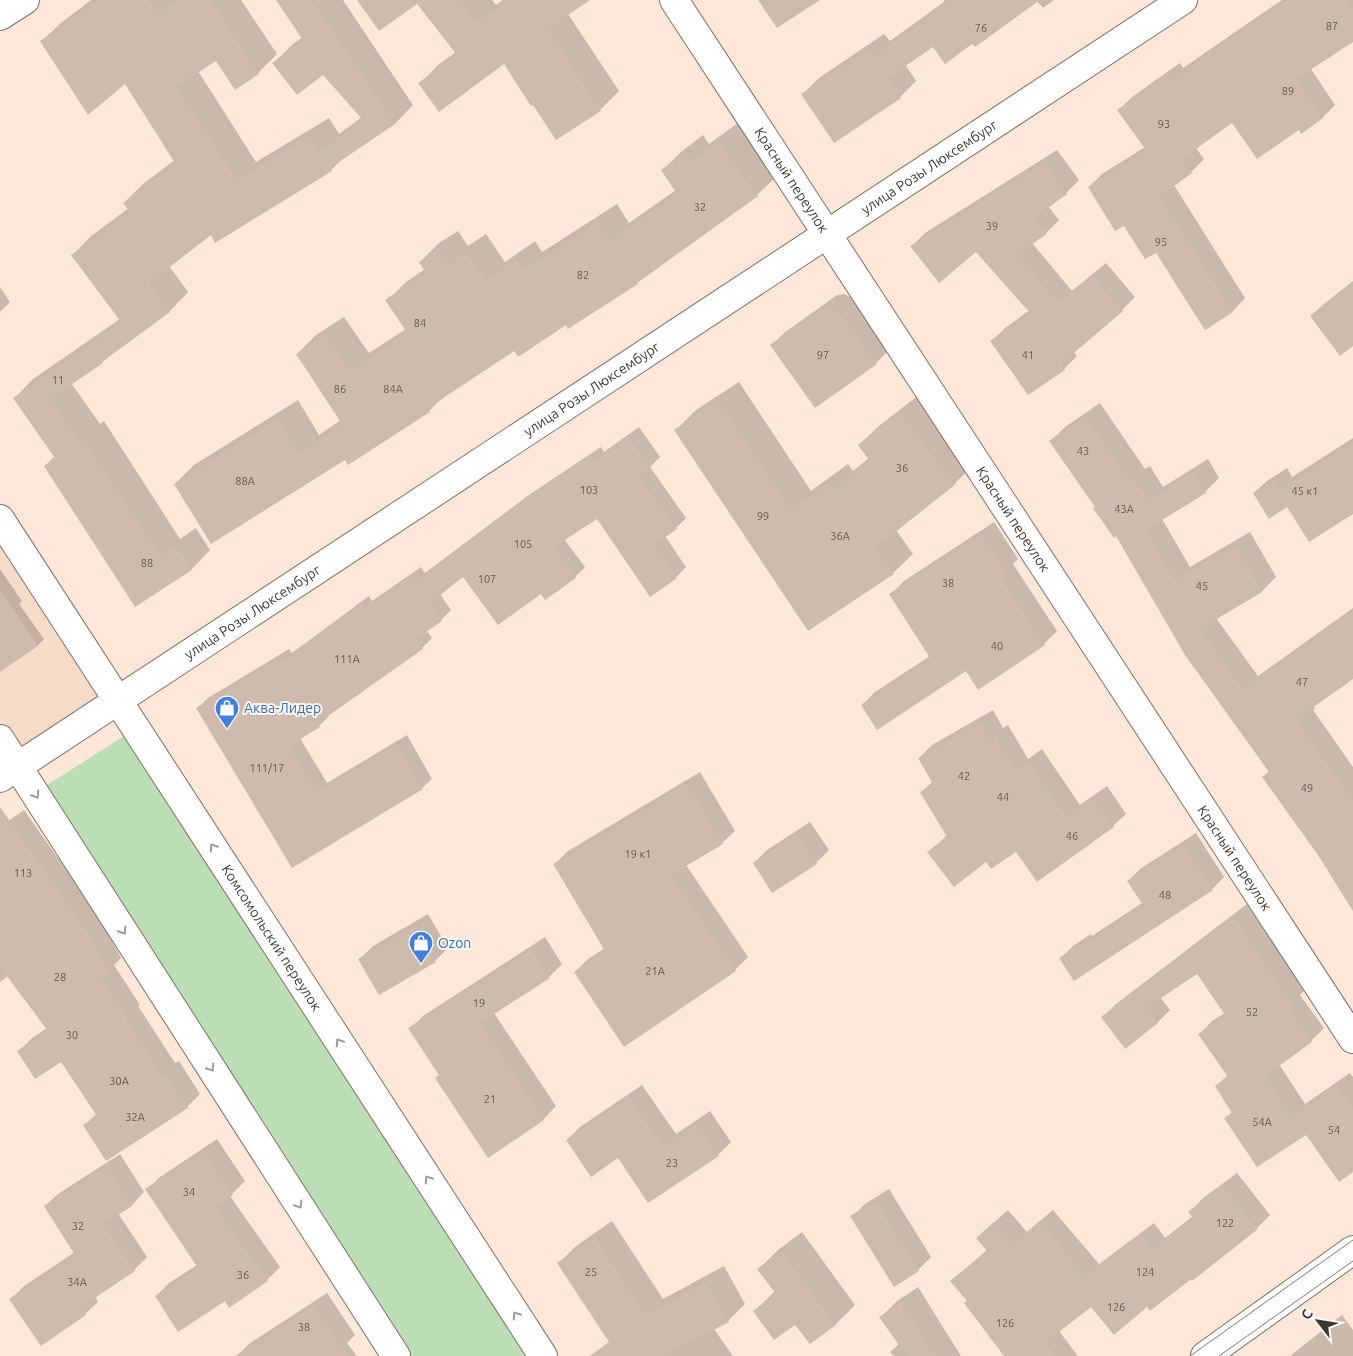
<svg xmlns="http://www.w3.org/2000/svg" width="1353" height="1356" viewBox="0 0 1353 1356" font-family="Ubuntu,sans-serif">
<rect width="100%" height="100%" fill="#fce7d8"/>
<path fill="#f6dbc8" d="M0,519L118,701L18,767L0,739Z"/>
<path fill="#bcdeb6" d="M127,734L527,1356H410L44,787Z"/>
<g fill="#0003">
<path d="M91,0H241L277,54L258,73L216,59L198,71L256,162L329,118L339,134L362,117L324,73L274,63L293,44L303,37L278,0H343L413,105L395,124L343,158L331,170L211,234L169,266L188,292L170,311L71,383L100,424L104,421L180,539L196,528L210,550L192,569L135,606L45,466L55,456L15,398L33,379L120,319L73,255L91,236L129,208L124,203L143,184L175,160L125,82L42,41L61,23Z"/>
<path d="M358,0H492L496,5L503,0H588L568,14L619,91L600,110L505,62L420,84L438,65L456,52L418,3Z"/>
<path d="M944,0H1054L1043,8L1037,1L973,42L933,45L905,64L916,81L900,97L803,94L819,78L884,34L890,41L944,2Z"/>
<path d="M1282,0H1353V41L1311,69L1335,105L1323,117L1299,128L1232,121L1196,148L1204,159L1191,172L1174,185L1245,298L1233,311L1206,329L1156,251L1124,224L1089,187L1102,174L1145,147L1119,110L1132,97L1180,63L1183,68Z"/>
<path d="M738,123L776,177L757,195L566,323L514,349L443,397L429,411L345,459L175,484L194,465L298,400L319,435L341,420L297,354L316,335L344,317L369,353L406,329L387,301L406,282L425,269L420,262L439,243L458,231L468,246L486,234L505,262L535,241L542,252L617,204L629,223L676,190L662,171L681,152L703,135L709,144Z"/>
<path d="M1057,150L1079,180L1066,193L1048,206L1059,220L1046,233L1032,243L1072,291L1106,263L1135,297L1122,310L1073,351L1077,356L1064,369L992,341L1005,328L1030,310L976,250L912,246L925,233Z"/>
<path d="M1353,281V344L1311,316L1324,304Z"/>
<path d="M0,287L10,302L0,312Z"/>
<path d="M844,294L852,298L889,350L876,363L771,346L784,333L837,295Z"/>
<path d="M739,382L811,491L848,464L853,471L869,458L859,445L879,426L920,394L975,464L955,483L896,530L913,554L893,573L809,630L676,430L696,410Z"/>
<path d="M1100,403L1145,469L1150,466L1163,487L1208,459L1219,478L1205,492L1162,519L1190,567L1250,532L1276,577L1262,591L1216,618L1258,676L1353,608V678L1313,706L1315,708L1313,710L1353,767V909L1328,869L1263,777L1269,771L1117,534L1051,441L1065,427Z"/>
<path d="M639,427L660,457L650,467L686,518L676,528L665,536L686,567L676,577L597,517L564,539L585,567L575,577L541,592L464,575L440,594L451,610L441,620L426,630L432,638L422,648L328,714L329,716L319,726L300,738L327,783L407,735L432,779L422,788L292,866L198,708L208,698L289,649L292,653L369,596L372,601L421,567L425,573L529,495L601,447L604,452Z"/>
<path d="M1353,438V513L1288,506L1254,493L1267,481L1287,468L1292,477Z"/>
<path d="M994,522L1018,559L1013,564L1057,631L1044,644L862,705L875,692L930,656L891,594L904,581Z"/>
<path d="M0,569L22,601L19,604L44,639L37,646L0,671Z"/>
<path d="M993,710L1003,728L1008,725L1028,759L1042,749L1080,805L1107,786L1126,814L1113,826L1016,850L986,860L929,853L947,835L922,792L932,782L919,758L932,745Z"/>
<path d="M700,772L735,831L722,843L686,865L748,957L735,970L625,1045L575,972L588,959L605,948L555,864L568,851Z"/>
<path d="M24,810L98,915L121,958L114,965L140,1005L138,1006L175,1063L179,1061L200,1094L187,1107L85,1125L96,1114L61,1060L19,1051L32,1038L47,1028L8,976L0,982V827Z"/>
<path d="M810,822L829,850L816,863H754L767,850Z"/>
<path d="M1196,833L1224,877L1212,889L1061,958L1073,946L1091,934L1092,936L1142,903L1128,881L1140,869Z"/>
<path d="M1247,904L1304,991L1300,995L1324,1028L1311,1041L1279,1064L1305,1104L1350,1073L1353,1077V1171L1306,1133L1226,1118L1233,1111L1216,1086L1228,1075L1200,1034L1212,1021L1225,1013L1197,972L1160,997L1170,1010L1157,1023L1103,1017L1116,1004Z"/>
<path d="M428,914L448,948L435,961L360,959L373,946Z"/>
<path d="M545,937L562,964L549,977L494,1013L556,1106L544,1119L488,1156L440,1075L410,1029L423,1016Z"/>
<path d="M642,1085L676,1134L710,1111L731,1142L718,1155L619,1157L567,1140L580,1127Z"/>
<path d="M217,1139L245,1181L230,1196L280,1267L267,1280L225,1300L156,1296L169,1283L197,1265L147,1190L160,1177Z"/>
<path d="M120,1154L144,1192L132,1205L118,1213L147,1257L134,1270L95,1296L98,1302L85,1314L11,1299L24,1286L75,1252L45,1206L58,1194Z"/>
<path d="M1237,1173L1270,1215L1257,1228L1191,1278L1147,1305L1092,1306L1059,1331L1078,1356H1006L969,1301L952,1281L987,1250L990,1226L1008,1210L1027,1232L1053,1210L1099,1264L1154,1223L1165,1238L1193,1216L1190,1212L1202,1199Z"/>
<path d="M889,1189L931,1257L918,1270L852,1217L865,1204Z"/>
<path d="M612,1221L663,1299L724,1266L745,1304L728,1321L714,1329L733,1356H610V1341L559,1263L576,1246Z"/>
<path d="M802,1232L855,1305L836,1324L810,1343L795,1323L755,1311L775,1291L759,1269L778,1250Z"/>
<path d="M918,1287L961,1356H894L890,1352L900,1343L881,1317L897,1301Z"/>
<path d="M327,1293L355,1335L347,1343L357,1356H237L250,1343Z"/>
<path d="M1342,1315L1353,1330V1356H1290Z"/>
</g>
<g fill="#cfbbad">
<path d="M99,0H149L158,14L178,0H211L259,74L235,90L216,61L177,86L237,180L310,136L320,152L362,119L323,75L297,95L272,63L303,40L276,0H312L395,124L330,168L332,171L215,243L211,235L149,283L170,312L102,362L103,363L50,399L81,442L84,439L161,556L177,546L192,570L135,607L44,466L55,458L13,398L121,322L71,255L130,212L123,203L175,163L125,84L88,115L40,41L79,13Z"/>
<path d="M357,0H459L476,23L509,0H590L548,29L601,111L556,140L533,105L531,106L504,64L439,112L418,83L457,55L417,4L379,31Z"/>
<path d="M758,0H820L777,28Z"/>
<path d="M951,0H1040L975,47L972,44L945,64L933,47L888,78L901,98L834,143L801,94L868,49L873,57Z"/>
<path d="M1286,0H1347L1353,9V42L1296,79L1323,118L1301,134L1299,130L1257,159L1232,123L1182,159L1192,173L1160,196L1233,312L1205,330L1156,253L1145,259L1124,226L1115,231L1088,187L1146,150L1117,110L1166,75L1170,80Z"/>
<path d="M719,141L758,196L637,283L638,284L568,329L566,325L518,357L514,351L428,408L430,412L348,465L345,460L211,544L174,484L278,418L300,453L342,424L296,354L325,335L350,371L408,334L385,300L426,273L419,262L439,249L449,264L466,252L486,280L516,259L523,270L598,222L610,241L677,194L661,170L684,153L690,162Z"/>
<path d="M1044,162L1067,194L1034,218L1047,234L1017,254L1059,303L1092,275L1123,311L1061,364L1065,370L1028,395L990,341L1030,313L976,252L939,283L910,246Z"/>
<path d="M1353,283V346L1340,356L1310,316Z"/>
<path d="M823,307H830L839,311L877,364L815,408L770,345Z"/>
<path d="M719,400L791,510L828,483L833,490L869,460L858,445L899,412L956,484L875,548L894,574L808,631L674,430Z"/>
<path d="M1085,416L1131,482L1135,479L1149,500L1194,472L1206,493L1146,530L1175,580L1236,545L1262,592L1200,629L1243,689L1353,611V679L1298,718L1302,723L1300,725L1353,800V911L1316,852L1262,777L1269,772L1185,655L1116,536L1114,538L1093,508L1095,507L1049,441Z"/>
<path d="M629,436L651,468L639,476L677,529L654,545L677,578L650,597L597,519L554,547L576,578L545,600L541,594L498,625L463,577L430,603L442,621L416,639L423,649L318,723L320,727L289,746L317,792L397,744L423,789L292,868L196,708L279,658L281,662L359,605L362,610L411,576L415,582L518,505L590,456L594,461Z"/>
<path d="M1353,442V514L1309,542L1287,507L1269,519L1253,493L1273,480L1279,489Z"/>
<path d="M981,534L1006,572L1000,576L1045,645L978,690L966,671L877,730L861,705L930,658L889,594Z"/>
<path d="M0,590L38,646L0,672Z"/>
<path d="M980,722L990,740L995,737L1015,771L1028,761L1067,817L1093,798L1114,827L1037,882L1016,852L991,869L986,862L954,887L927,852L947,837L920,792L933,784L918,758Z"/>
<path d="M687,783L723,844L671,875L736,971L624,1047L574,972L605,951L553,864Z"/>
<path d="M0,807L85,928L109,972L101,978L128,1019L126,1020L162,1075L165,1073L188,1108L106,1161L83,1125L97,1116L61,1062L35,1079L17,1051L48,1031L0,967Z"/>
<path d="M797,834L817,864L772,893L753,863Z"/>
<path d="M1183,844L1213,890L1074,981L1059,958L1079,945L1080,947L1143,905L1127,881Z"/>
<path d="M1234,916L1292,1005L1288,1008L1312,1042L1265,1076L1292,1116L1336,1085L1353,1108V1172L1339,1182L1306,1135L1257,1167L1224,1118L1232,1113L1215,1086L1228,1077L1198,1034L1225,1015L1197,974L1146,1008L1158,1023L1125,1049L1101,1017Z"/>
<path d="M415,926L436,962L379,995L358,959Z"/>
<path d="M531,949L550,978L480,1023L544,1120L488,1158L435,1078L439,1075L408,1028Z"/>
<path d="M629,1096L663,1146L697,1123L719,1156L648,1203L618,1158L591,1177L566,1140Z"/>
<path d="M204,1151L233,1195L216,1207L268,1281L229,1308L225,1301L178,1332L155,1296L198,1268L145,1189Z"/>
<path d="M107,1166L132,1206L104,1224L135,1271L81,1307L86,1315L41,1346L9,1299L75,1255L44,1206Z"/>
<path d="M1223,1184L1258,1229L1192,1281L1190,1280L1150,1311L1147,1307L1114,1335L1091,1307L1046,1342L1056,1356H1004L964,1303L967,1301L950,1281L987,1251L976,1238L994,1222L1013,1244L1040,1221L1085,1275L1140,1234L1152,1250L1193,1218L1188,1212Z"/>
<path d="M876,1201L919,1271L894,1287L850,1216Z"/>
<path d="M595,1237L646,1315L706,1282L729,1322L673,1351L668,1356H590L609,1342L557,1263Z"/>
<path d="M782,1251L836,1325L810,1344L795,1325L774,1340L753,1311L776,1294L757,1269Z"/>
<path d="M901,1302L935,1356H907L879,1317Z"/>
<path d="M314,1305L347,1356H235Z"/>
</g>
<g fill="none" stroke-linecap="round" stroke-linejoin="round">
<defs>
<g id="minor">
<path id="s1" d="M674,0L1353,1039"/>
<path id="s2" d="M0,519L543,1356"/>
<path d="M0,739L396,1356"/>
<path id="s3" d="M0,778L1183,0"/>
<path d="M1205,1356L1353,1250"/>
</g>
<path id="major" d="M0,16L25,0"/>
</defs>
<use href="#minor" stroke="#837063" stroke-width="30"/>
<use href="#major" stroke="#837063" stroke-width="30"/>
<use href="#minor" stroke="#fff" stroke-width="28"/>
<use href="#major" stroke="#fff" stroke-width="28"/>
<g stroke="#85786f" stroke-width="1">
<path d="M1190,1356L1353,1240"/>
<path d="M1219,1356L1353,1261"/>
</g>
</g>
<defs><path id="oneway-chevron" d="M-2-3.5L2.5 0L-2 3.5" fill="none" stroke-width="1.6" stroke-linecap="round" stroke-linejoin="round" transform="scale(1.25)"/></defs>
<g stroke="#9f9b98">
<use href="#oneway-chevron" transform="translate(36 795) rotate(57)"/>
<use href="#oneway-chevron" transform="translate(213 847) rotate(-123)"/>
<use href="#oneway-chevron" transform="translate(123 931) rotate(57)"/>
<use href="#oneway-chevron" transform="translate(339 1042) rotate(-123)"/>
<use href="#oneway-chevron" transform="translate(211 1068) rotate(57)"/>
<use href="#oneway-chevron" transform="translate(428 1179) rotate(-123)"/>
<use href="#oneway-chevron" transform="translate(299 1205) rotate(57)"/>
<use href="#oneway-chevron" transform="translate(516 1315) rotate(-123)"/>
</g>
<defs>
<symbol id="shop-pin" viewBox="-11 -11 22 30"><path d="M0 17L-7.5 6A9.5 9.5 0 1 1 7.5 6Z" fill="#3f7fe0" stroke="#fcf8f5"/><path d="M-5-2.5h2.3a2.7 3.5 0 0 1 5.4 0H5L5.5 6h-11ZM-1.5-2.5h3a1.5 2.3 0 0 0-3 0Z" fill="#fff"/></symbol>
</defs>
<g fill-rule="evenodd">
<use href="#shop-pin" x="213" y="694" width="28" height="38"/>
<use href="#shop-pin" x="407" y="929" width="28" height="38"/>
</g>
<g text-anchor="middle" dominant-baseline="central" stroke-width="4" stroke-linejoin="round" paint-order="stroke">
<g font-size="11" fill="#635850">
<text x="1332" y="26">87</text>
<text x="981" y="28">76</text>
<text x="1288" y="91">89</text>
<text x="1164" y="124">93</text>
<text x="700" y="207">32</text>
<text x="992" y="226">39</text>
<text x="1161" y="242">95</text>
<text x="583" y="275">82</text>
<text x="420" y="323">84</text>
<text x="823" y="355">97</text>
<text x="1028" y="355">41</text>
<text x="58" y="380">11</text>
<text x="340" y="389">86</text>
<text x="393" y="389">84А</text>
<text x="1083" y="451">43</text>
<text x="902" y="468">36</text>
<text x="245" y="481">88А</text>
<text x="589" y="490">103</text>
<text x="1305" y="491">45 к1</text>
<text x="1124" y="509">43А</text>
<text x="763" y="516">99</text>
<text x="840" y="536">36А</text>
<text x="523" y="544">105</text>
<text x="147" y="563">88</text>
<text x="487" y="579">107</text>
<text x="948" y="583">38</text>
<text x="1202" y="586">45</text>
<text x="997" y="646">40</text>
<text x="347" y="659">111А</text>
<text x="1302" y="682">47</text>
<text x="267" y="768">111/17</text>
<text x="964" y="776">42</text>
<text x="1307" y="788">49</text>
<text x="1003" y="797">44</text>
<text x="1072" y="836">46</text>
<text x="638" y="854">19 к1</text>
<text x="23" y="873">113</text>
<text x="1165" y="895">48</text>
<text x="655" y="971">21А</text>
<text x="60" y="977">28</text>
<text x="479" y="1003">19</text>
<text x="1252" y="1012">52</text>
<text x="72" y="1035">30</text>
<text x="119" y="1081">30А</text>
<text x="490" y="1099">21</text>
<text x="135" y="1117">32А</text>
<text x="1262" y="1122">54А</text>
<text x="1334" y="1130">54</text>
<text x="672" y="1163">23</text>
<text x="189" y="1192">34</text>
<text x="1225" y="1223">122</text>
<text x="78" y="1226">32</text>
<text x="591" y="1272">25</text>
<text x="1145" y="1272">124</text>
<text x="243" y="1275">36</text>
<text x="77" y="1282">34А</text>
<text x="1116" y="1307">126</text>
<text x="1005" y="1323">126</text>
<text x="304" y="1327">38</text>
</g>
<g font-size="14" fill="#3f3731" stroke="#fcf8f5">
<text stroke="none"><textPath href="#s3" startOffset="1112">улица Розы Люксембург</textPath></text>
<text stroke="none"><textPath href="#s1" startOffset="215">Красный переулок</textPath></text>
<text stroke="none"><textPath href="#s3" startOffset="708">улица Розы Люксембург</textPath></text>
<text stroke="none"><textPath href="#s1" startOffset="620">Красный переулок</textPath></text>
<text stroke="none"><textPath href="#s3" startOffset="302">улица Розы Люксембург</textPath></text>
<text stroke="none"><textPath href="#s1" startOffset="1025">Красный переулок</textPath></text>
<text stroke="none"><textPath href="#s2" startOffset="499">Комсомольский переулок</textPath></text>
</g>
<g font-size="14" fill="#366cbe" stroke="#fcf8f5" text-anchor="start">
<text x="244" y="708">Аква-Лидер</text>
<text x="438" y="943">Ozon</text>
</g>
</g>
<g transform="translate(1318 1321) rotate(301)" stroke="#fcf8f5" stroke-width="4" paint-order="stroke">
<path d="M0-4L9 19L0 12L-9 19Z" fill="#3f3731"/>
<text y="-8" font-size="14" font-weight="bold" text-anchor="middle" fill="#3f3731">С</text>
</g>
</svg>
